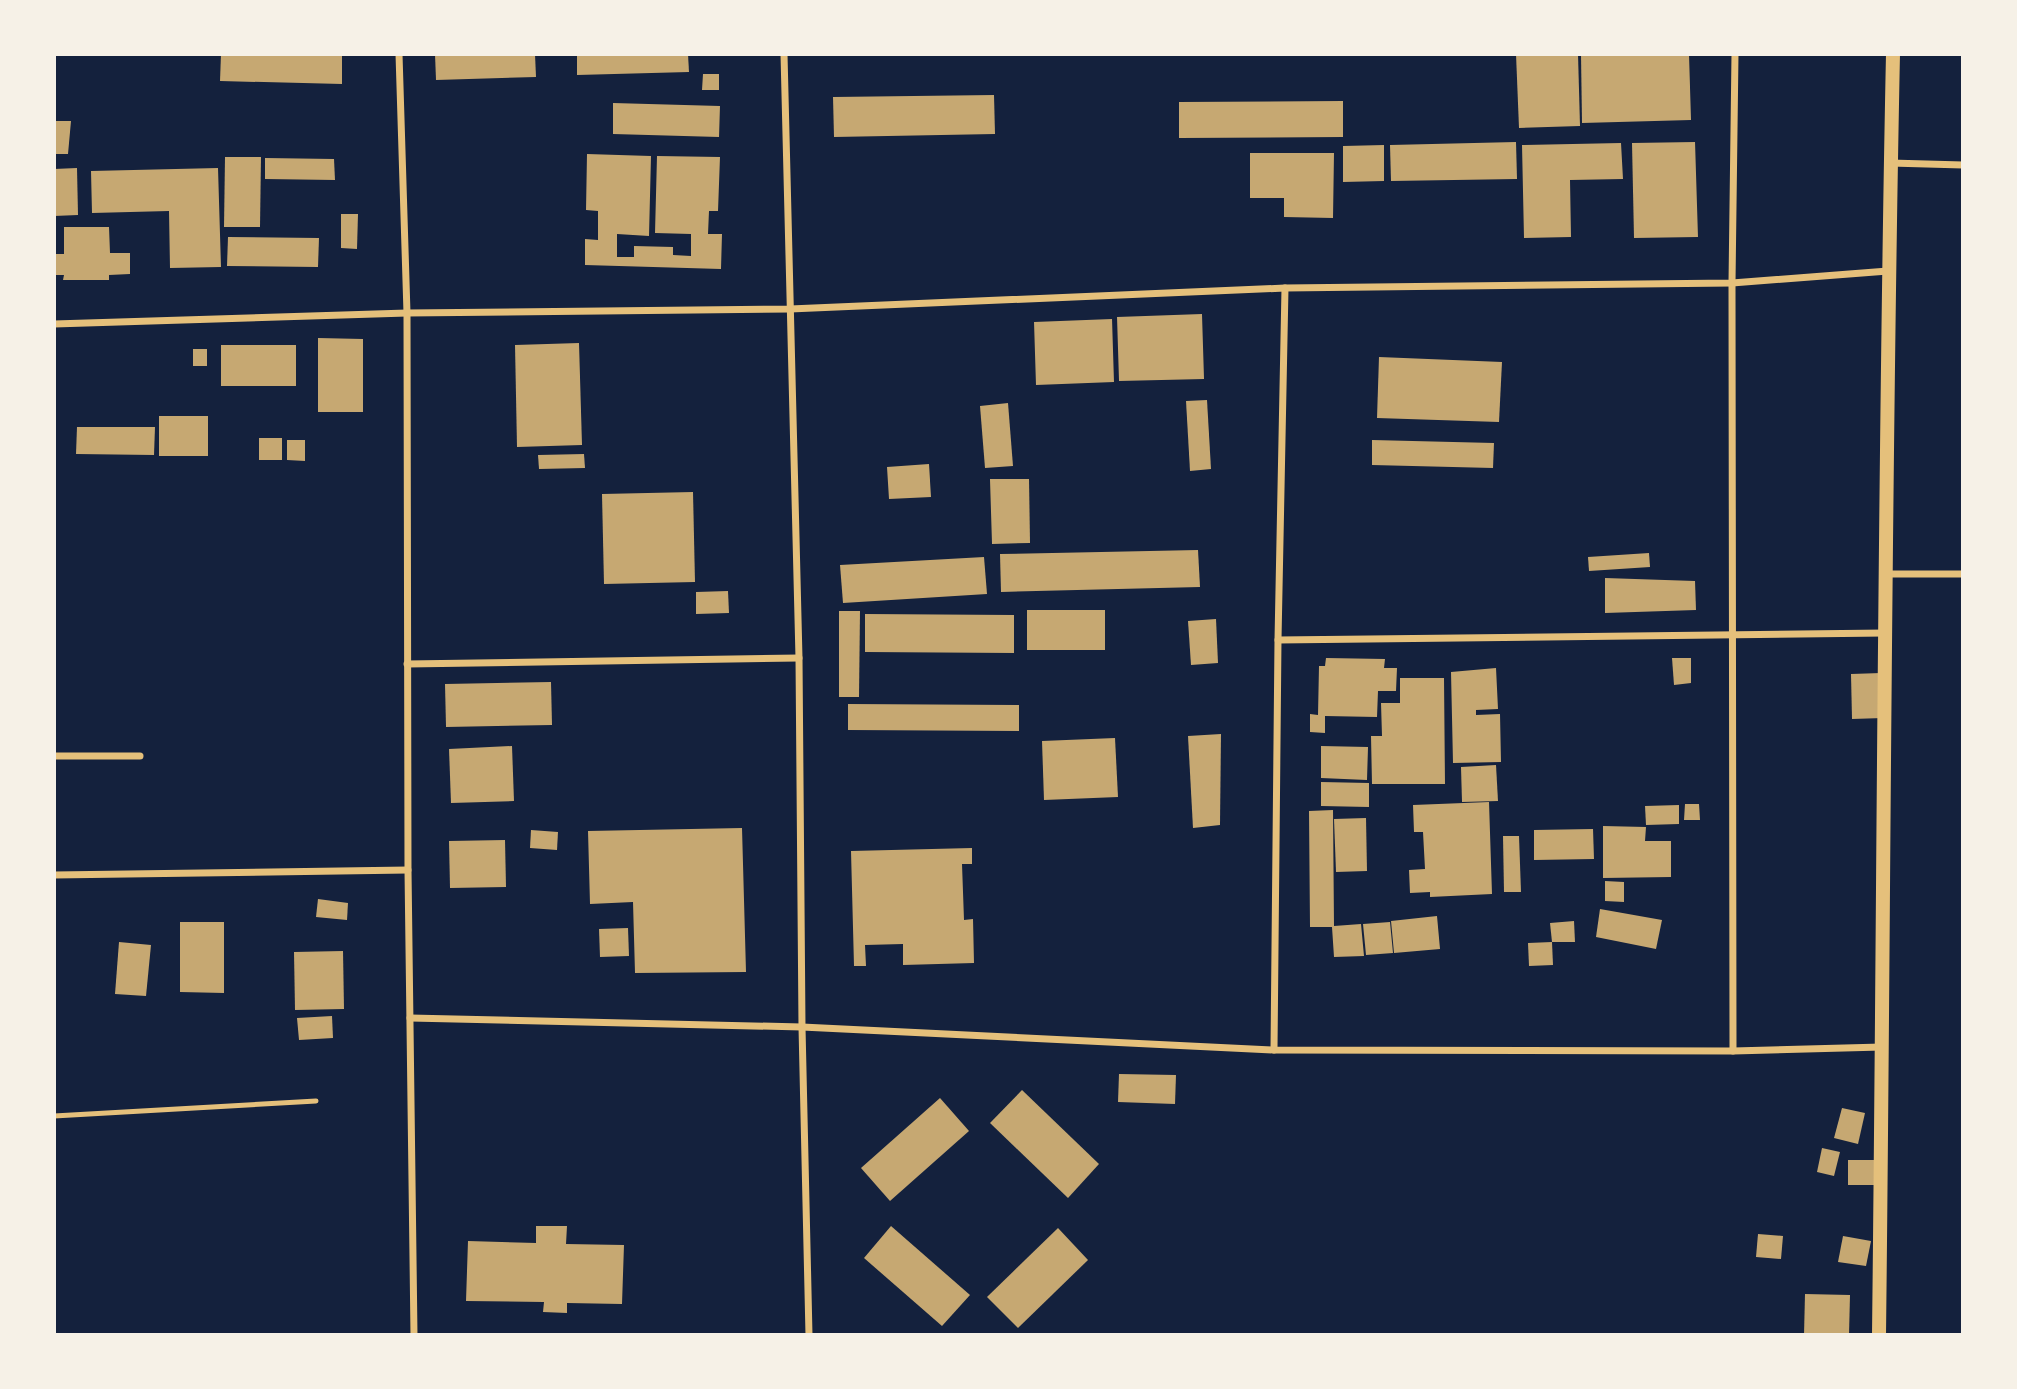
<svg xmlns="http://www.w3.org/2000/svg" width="2017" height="1389" viewBox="0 0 2017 1389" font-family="'Noto Serif',serif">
<rect width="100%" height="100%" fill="#14213d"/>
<g fill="#c6a872">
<path d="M221,54H342V84L220,81Z"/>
<path d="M435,54H535L536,77L436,80Z"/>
<path d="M577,54H688L689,72L577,75Z"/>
<path d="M1516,54H1578L1580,126L1519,128Z"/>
<path d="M1581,54H1689L1691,120L1582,123Z"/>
<path d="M703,74H719V90H702Z"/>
<path d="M994,95L995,134L834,137L833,97Z"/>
<path d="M1343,101V137L1179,138V102Z"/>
<path d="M613,103L720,106L719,137L613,134Z"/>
<path d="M54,121H71L68,154H54Z"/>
<path d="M1516,142L1517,179L1391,181L1390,145Z"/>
<path d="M1695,142L1698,237L1634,238L1632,143Z"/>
<path d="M1621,143L1623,179L1570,180L1571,237L1524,238L1522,145Z"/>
<path d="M1384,145V181L1343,182V146Z"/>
<path d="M1250,153H1334L1333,218L1284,217V198H1250Z"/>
<path d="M587,154L651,156L649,236L617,234V257H634V246L673,247V255L691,256V234L655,233L657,156L720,157L718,211H709L708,234H722L721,269L585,265V239L598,240V211L586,210Z"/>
<path d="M225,157H261L260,227H224Z"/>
<path d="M265,158L334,159L335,180L265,179Z"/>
<path d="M77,168L78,215L54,216V169Z"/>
<path d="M218,168L221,267L170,268L169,211L92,213L91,171Z"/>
<path d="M341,214H358L357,249L341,248Z"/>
<path d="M64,227H109L110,253H130V274L109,275V280H63L64,275H54V254H64Z"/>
<path d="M228,237L319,238L318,267L227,266Z"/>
<path d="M1202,314L1204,379L1119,381L1117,317Z"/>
<path d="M1112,319L1114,382L1036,385L1034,322Z"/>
<path d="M318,338L363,339V412H318Z"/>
<path d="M579,343L582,445L517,447L515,345Z"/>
<rect x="221" y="345" width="75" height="41"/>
<rect x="193" y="349" width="14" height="17"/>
<path d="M1379,357L1502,362L1499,422L1377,418Z"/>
<path d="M1207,400L1211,469L1190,471L1186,401Z"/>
<path d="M1008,403L1013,466L985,468L980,406Z"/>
<rect x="159" y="416" width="49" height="40"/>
<path d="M77,427H155L154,455L76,454Z"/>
<rect x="259" y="438" width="23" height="22"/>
<path d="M287,440H305V461L287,460Z"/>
<path d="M1372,440L1494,443L1493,468L1372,465Z"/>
<path d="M584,454L585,468L539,469L538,455Z"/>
<path d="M929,464L931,497L889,499L887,467Z"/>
<path d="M990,479H1029L1030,543L992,544Z"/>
<path d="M693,492L695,582L604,584L602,494Z"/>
<path d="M1198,550L1200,587L1001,592L1000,554Z"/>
<path d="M1649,553L1650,567L1589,571L1588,557Z"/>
<path d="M984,557L987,594L843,603L840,565Z"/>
<path d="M1605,578L1695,581L1696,610L1605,613Z"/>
<path d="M728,591L729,613L696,614V592Z"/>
<rect x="1027" y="610" width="78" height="40"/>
<path d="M839,611H860L859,697H839Z"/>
<path d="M865,614L1014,615V653L865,652Z"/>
<path d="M1216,619L1218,663L1191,665L1188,621Z"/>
<path d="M1326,658L1385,659L1384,668H1397L1396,691H1378L1377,717L1325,716V733L1310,732V714L1318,715L1319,666H1325Z"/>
<path d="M1672,658H1691V683L1674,685Z"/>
<path d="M1496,668L1498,709L1476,710V715L1500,714L1501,762L1453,763L1451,672Z"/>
<path d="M1881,673L1883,718L1852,719L1851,674Z"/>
<path d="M1400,678H1444L1445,784H1372L1371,736H1382L1381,703H1400Z"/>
<path d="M551,682L552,725L446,727L445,684Z"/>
<path d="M848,704L1019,705V731L848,730Z"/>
<path d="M1221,734L1220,825L1193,828L1188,736Z"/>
<path d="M1115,738L1118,797L1044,800L1042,741Z"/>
<path d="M512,746L514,801L451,803L449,749Z"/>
<path d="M1321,746L1368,747L1367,780L1321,778Z"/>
<path d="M1496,765L1498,801L1462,802L1461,767Z"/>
<path d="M1321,782L1369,783V807L1321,806Z"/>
<path d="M1489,802L1492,894L1430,897V892L1410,893L1409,870L1425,869L1423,832H1414L1413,805Z"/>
<path d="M1685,804H1699L1700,820H1684Z"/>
<path d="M1679,805V824L1646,825L1645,806Z"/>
<path d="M1333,810L1334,926L1361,924L1364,956L1334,957L1332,927H1310L1309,811Z"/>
<path d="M1366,818L1367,871L1336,872L1334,819Z"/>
<path d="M1603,826L1646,827L1645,841H1671V877L1603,878Z"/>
<path d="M742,828L746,972L635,973L633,902L590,904L588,831Z"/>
<path d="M1593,829L1594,859L1534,860V830Z"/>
<path d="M531,830L558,832L557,850L530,848Z"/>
<path d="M1503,836H1519L1521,892H1504Z"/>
<path d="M505,840L506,887L450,888L449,841Z"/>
<path d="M972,848V864H962L964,920L973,919L974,963L903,965V944L865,945L866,966H854L851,851Z"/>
<path d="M1605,881L1624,882V902L1605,901Z"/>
<path d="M318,899L348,903L347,920L316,917Z"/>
<path d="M1600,909L1662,920L1656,949L1596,937Z"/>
<path d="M1437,916L1440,949L1394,953L1391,921Z"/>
<path d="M1574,921L1575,942H1552L1550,923Z"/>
<path d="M180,922H224V993L180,992Z"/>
<path d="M1390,922L1393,953L1366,955L1363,924Z"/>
<path d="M628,928L629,956L600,957L599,929Z"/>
<path d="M119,942L151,945L146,996L115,994Z"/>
<path d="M1552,942L1553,965L1529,966L1528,943Z"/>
<path d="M343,951L344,1009L295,1010L294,952Z"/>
<path d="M332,1016L333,1038L299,1040L297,1018Z"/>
<path d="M1119,1074L1176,1075L1175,1104L1118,1102Z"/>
<path d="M1022,1090L1099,1164L1068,1198L990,1123Z"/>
<path d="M940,1098L969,1131L890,1201L861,1168Z"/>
<path d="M1842,1108L1865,1113L1858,1144L1834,1138Z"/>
<path d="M1822,1148L1840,1152L1834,1176L1817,1172Z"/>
<path d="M1848,1160H1874L1875,1185H1848Z"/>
<path d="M536,1226H567L566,1244L624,1245L622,1304L567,1303V1313L543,1312L544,1302L466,1301L468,1241L536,1243Z"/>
<path d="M891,1226L970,1295L942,1326L864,1258Z"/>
<path d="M1058,1228L1088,1260L1018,1328L987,1297Z"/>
<path d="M1758,1234L1783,1236L1781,1259L1756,1257Z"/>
<path d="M1843,1236L1871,1241L1866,1266L1838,1262Z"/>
<path d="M1805,1294L1850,1295L1849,1335H1804Z"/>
</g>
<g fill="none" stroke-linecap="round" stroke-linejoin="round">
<path stroke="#e5c07b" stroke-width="5" d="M54,1116L316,1101"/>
<g stroke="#e5c07b" stroke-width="7">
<path d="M399,54L407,313L408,870L414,1335"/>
<path d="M784,54L799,658L802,1027L809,1335"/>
<path d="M1890,163L1963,165"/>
<path d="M54,324L407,313L790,309L1285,288L1732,283L1888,271"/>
<path d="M1887,574H1963"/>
<path d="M1278,640L1885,633"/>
<path d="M407,664L799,658"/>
<path d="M54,756H140"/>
<path d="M54,875L408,870"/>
<path d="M410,1018L802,1027L1274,1050L1733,1051L1882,1047"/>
<path d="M1274,1050L1278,640L1285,288"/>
<path d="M1733,1051L1732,283L1735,54"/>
</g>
<path stroke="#e5c07b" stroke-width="14" d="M1879,1335C1884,908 1884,481 1893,54"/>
</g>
<rect width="2017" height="1389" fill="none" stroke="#f6f1e7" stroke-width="112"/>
</svg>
